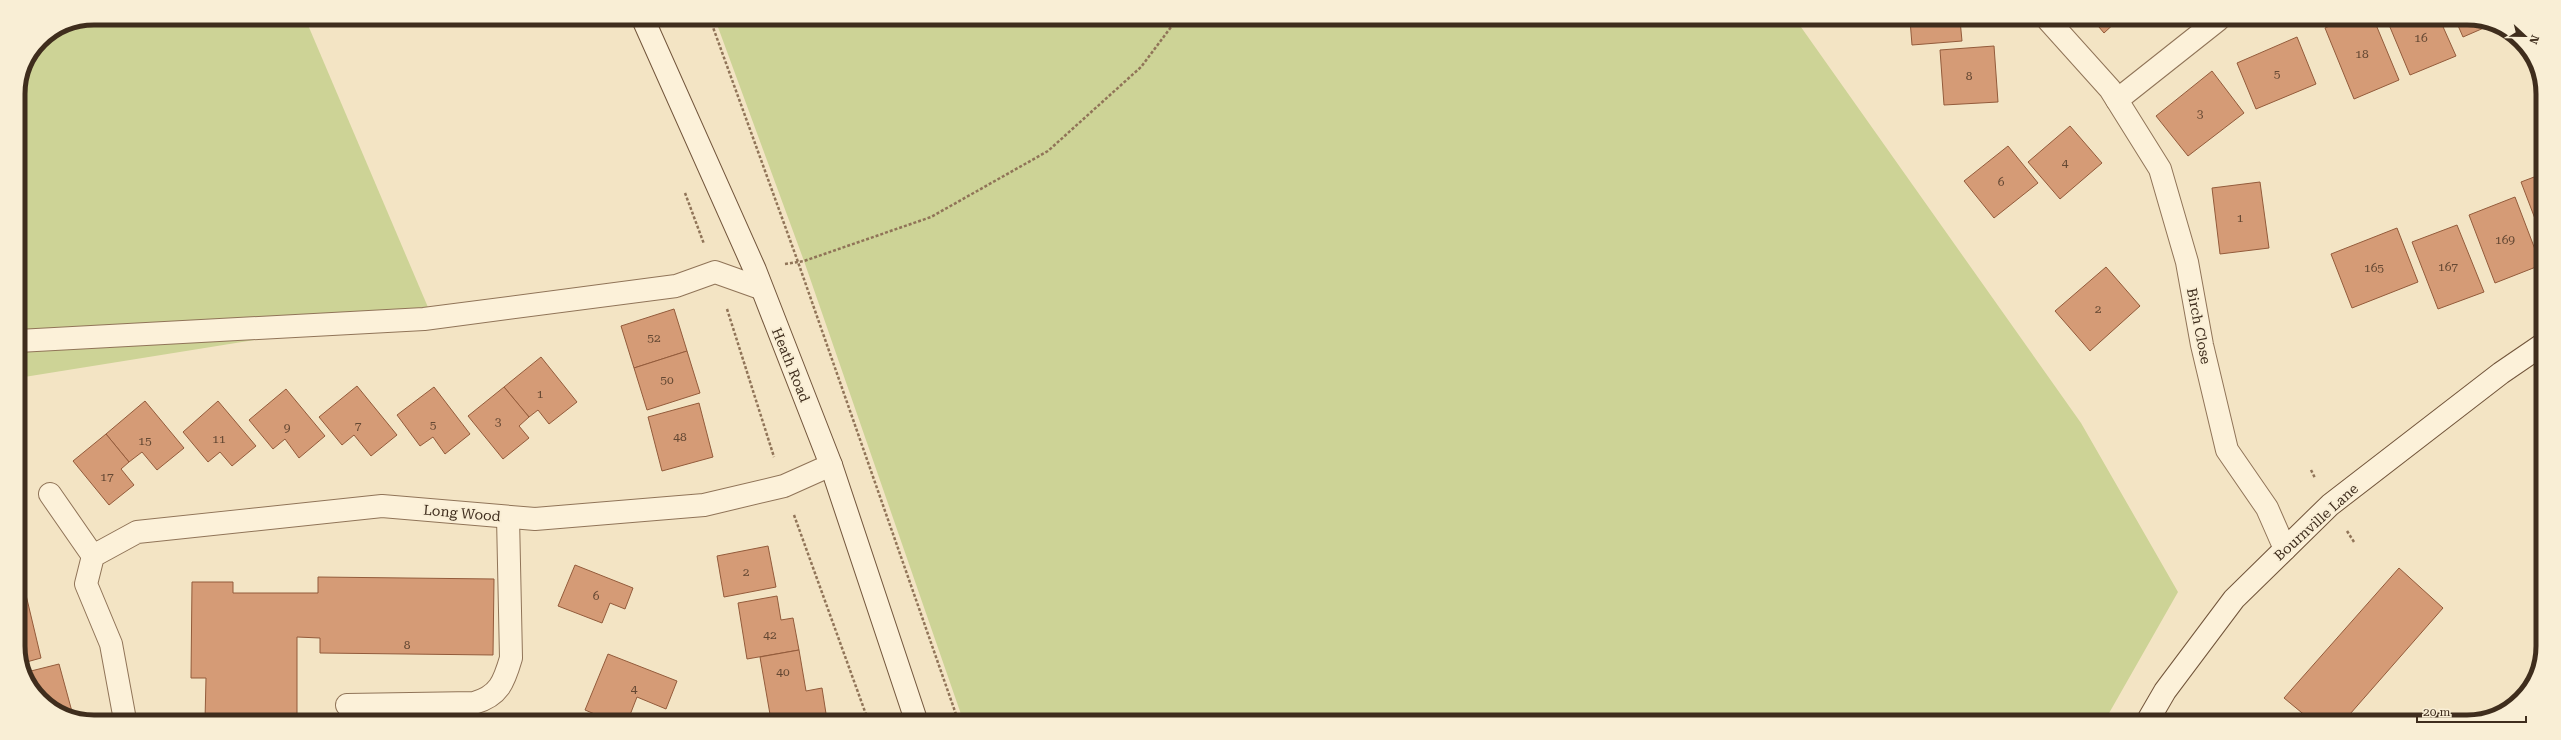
<svg xmlns="http://www.w3.org/2000/svg" width="2561" height="740" viewBox="0 0 2561 740" font-family="'Roboto Serif',serif">
<rect width="100%" height="100%" fill="#f3e4c4"/>
<g fill="#cdd396">
<path d="M94,18H305L430,312L18,378V94C28,43 43,28 94,18Z"/>
<path d="M715,19L1796,20L2081,423L2178,592L2104,722L963,720L804,261Z"/>
</g>
<g fill="#d59b76" stroke="#935b3b">
<path d="M1910,20H1960L1962,41L1912,45Z"/>
<path d="M2093,20H2118L2104,33Z"/>
<path d="M2342,20H2374L2399,80L2354,99L2325,28Z"/>
<path d="M2387,20H2440L2456,56L2410,75Z"/>
<path d="M2456,21H2486L2493,24L2463,37Z"/>
<path d="M2297,37L2316,84L2256,109L2237,63Z"/>
<path d="M1994,46L1998,102L1944,105L1940,50Z"/>
<path d="M2212,71L2244,113L2188,156L2156,116Z"/>
<path d="M2070,126L2102,163L2060,199L2028,162Z"/>
<path d="M2008,146L2038,183L1994,218L1964,181Z"/>
<path d="M2542,174V237L2521,182Z"/>
<path d="M2260,182L2269,248L2220,254L2212,188Z"/>
<path d="M2515,197L2541,265L2495,283L2469,215Z"/>
<path d="M2457,225L2484,292L2438,309L2412,242Z"/>
<path d="M2397,228L2418,282L2352,308L2331,254Z"/>
<path d="M2106,267L2140,306L2090,351L2055,311Z"/>
<path d="M674,309L687,351L634,368L621,326Z"/>
<path d="M687,351L700,393L647,410L634,368Z"/>
<path d="M541,357L577,402L549,424L538,410L529,417L504,387Z"/>
<path d="M357,386L397,435L371,456L354,435L342,445L319,417Z"/>
<path d="M434,387L470,434L445,454L433,437L420,446L397,415Z"/>
<path d="M504,387L529,417L519,426L529,438L503,459L468,416Z"/>
<path d="M286,389L325,436L299,458L285,439L273,449L249,420Z"/>
<path d="M145,401L184,448L157,470L142,452L129,462L106,434Z"/>
<path d="M218,401L256,446L232,466L220,452L208,462L183,432Z"/>
<path d="M699,403L713,457L662,471L648,417Z"/>
<path d="M106,434L129,462L121,469L134,485L109,505L73,461Z"/>
<path d="M768,546L776,587L724,597L717,556Z"/>
<path d="M18,561L26,595L18,597Z"/>
<path d="M575,565L633,588L625,609L610,603L602,623L558,606Z"/>
<path d="M2399,568L2443,608L2343,722H2313L2284,698Z"/>
<path d="M318,577L494,579L493,655L320,653V638L297,637V720H205L206,678H191L192,582H233V593H318Z"/>
<path d="M26,595L41,658L23,663L18,651V597Z"/>
<path d="M777,596L781,620L793,618L799,650L747,659L738,603Z"/>
<path d="M799,650L806,691L822,688L827,720H771L760,657Z"/>
<path d="M608,654L677,681L666,709L637,697L628,720H609L585,710Z"/>
<path d="M59,664L74,719L37,696L27,672Z"/>
</g>
<g fill="none" stroke-linecap="round" stroke-linejoin="round">
<defs>
<g id="lane">
<path d="M18,341L424,319L676,286L715,272L760,288"/>
<path d="M347,705L474,703C499,696 504,682 511,658L508,517"/>
</g>
<g id="street">
<path d="M2048,20L2110,89L2160,169L2187,262L2202,345L2227,450L2267,508L2285,549"/>
<path d="M2117,100L2218,20"/>
<path d="M50,494L93,556"/>
<path d="M125,720L111,644L86,584L93,556L137,532L382,506L535,519L704,505L784,486L831,465"/>
</g>
<g id="secondary">
<path d="M643,19L755,270L831,465L916,720"/>
<path d="M2147,722L2165,691L2234,599L2330,505L2501,373L2542,345"/>
</g>
</defs>
<use href="#lane" stroke="#907458" stroke-width="24"/>
<use href="#street" stroke="#907458" stroke-width="24"/>
<use href="#secondary" stroke="#72553b" stroke-width="24"/>
<g stroke="#907458" stroke-width="2.5" stroke-dasharray="3 2" stroke-linecap="butt">
<path d="M710,19L798,262L958,720"/>
<path d="M685,193L704,244"/>
<path d="M785,264L804,261L931,217L1048,151L1141,67L1177,19"/>
<path d="M727,309L774,457"/>
<path d="M2311,470L2315,478"/>
<path d="M794,515L868,720"/>
<path d="M2347,531L2354,542"/>
</g>
<use href="#lane" stroke="#fcf1d9" stroke-width="22"/>
<use href="#street" stroke="#fcf1d9" stroke-width="22"/>
<use href="#secondary" stroke="#fcf1d9" stroke-width="22"/>
</g>
<g text-anchor="middle" dominant-baseline="central" stroke-width="4" stroke-linejoin="round" paint-order="stroke">
<g font-size="12" fill="#644833">
<text x="2421" y="38">16</text>
<text x="2362" y="54">18</text>
<text x="2277" y="74">5</text>
<text x="1969" y="76">8</text>
<text x="2200" y="114">3</text>
<text x="2065" y="163">4</text>
<text x="2001" y="182">6</text>
<text x="2240" y="218">1</text>
<text x="2505" y="240">169</text>
<text x="2448" y="267">167</text>
<text x="2374" y="268">165</text>
<text x="2098" y="309">2</text>
<text x="654" y="338">52</text>
<text x="667" y="380">50</text>
<text x="540" y="394">1</text>
<text x="498" y="422">3</text>
<text x="433" y="425">5</text>
<text x="358" y="426">7</text>
<text x="287" y="428">9</text>
<text x="680" y="437">48</text>
<text x="219" y="439">11</text>
<text x="145" y="441">15</text>
<text x="107" y="477">17</text>
<text x="746" y="572">2</text>
<text x="596" y="596">6</text>
<text x="770" y="635">42</text>
<text x="407" y="645">8</text>
<text x="783" y="672">40</text>
<text x="634" y="689">4</text>
</g>
<g font-size="14" fill="#3f2d1d" stroke="#f9eed5">
<text transform="translate(2199 326) rotate(79)">Birch Close</text>
<text transform="translate(791 365) rotate(68)">Heath Road</text>
<text transform="translate(462 513) rotate(5)">Long Wood</text>
<text transform="translate(2316 522) rotate(-42)">Bournville Lane</text>
</g>
</g>
<path d="M0 0H2561V740H0ZM94 25H2467A69 69 0 0 1 2536 94V646A69 69 0 0 1 2467 715H94A69 69 0 0 1 25 646V94A69 69 0 0 1 94 25Z" fill="#f9eed5" fill-rule="evenodd"/>
<path fill="none" stroke="#3f2d1d" stroke-width="5" d="M94 25H2467A69 69 0 0 1 2536 94V646A69 69 0 0 1 2467 715H94A69 69 0 0 1 25 646V94A69 69 0 0 1 94 25Z"/>
<g transform="translate(2525 36) rotate(112)" stroke="#f9eed5" stroke-width="3" paint-order="stroke">
<path d="M0-3L7 15L0 10L-7 15Z" fill="#3f2d1d"/>
<text y="-6" font-size="11" font-weight="bold" text-anchor="middle" fill="#3f2d1d">N</text>
</g>
<path d="M2417 716v6h109v-6" fill="none" stroke="#3f2d1d" stroke-width="2"/>
<text x="2423" y="716" font-size="12" fill="#3f2d1d" stroke="#f9eed5" stroke-width="3" paint-order="stroke">20 m</text>
</svg>
